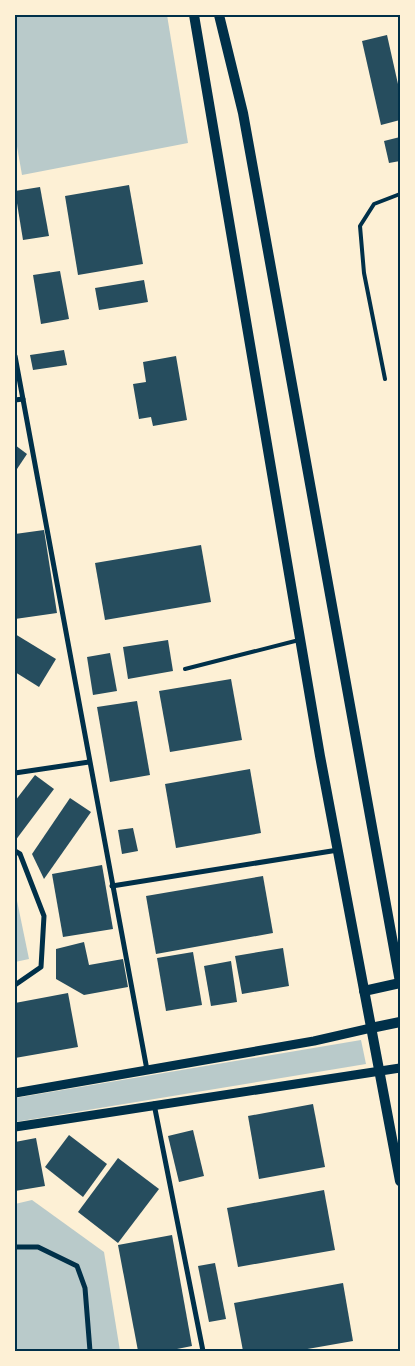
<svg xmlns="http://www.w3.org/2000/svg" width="415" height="1366" viewBox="0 0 415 1366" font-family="'Noto Sans',sans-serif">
<rect width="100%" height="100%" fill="#fdf0d5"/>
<g fill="#b9caca">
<path d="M15,15H167L188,143L22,175L15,135Z"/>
<path d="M15,891L29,959L15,962Z"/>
<path d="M361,1040L366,1064L15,1122V1098Z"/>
<path d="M32,1200L104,1252L120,1351H15V1204Z"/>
</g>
<g fill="#264d5e">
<path d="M387,35L400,93V120L381,125L362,41Z"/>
<path d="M400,137V161L389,163L384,141Z"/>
<path d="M129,185L143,264L78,275L65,196Z"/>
<path d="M40,187L49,236L23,240L15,191Z"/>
<path d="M60,271L69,319L41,324L33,275Z"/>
<path d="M144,280L148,302L99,310L95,288Z"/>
<path d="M64,350L67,365L33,370L30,355Z"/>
<path d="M176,356L187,420L153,426L151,417L139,419L133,384L146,382L143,362Z"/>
<path d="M15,445L27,454L15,472Z"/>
<path d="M44,530L57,613L15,619V534Z"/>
<path d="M201,545L211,602L105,620L95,563Z"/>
<path d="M15,634L56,659L39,687L15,672Z"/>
<path d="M168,640L173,671L128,679L123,647Z"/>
<path d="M110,653L117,691L93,695L87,657Z"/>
<path d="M231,679L242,740L170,752L159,691Z"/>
<path d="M137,701L150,775L110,782L97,707Z"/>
<path d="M250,769L261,833L176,848L165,784Z"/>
<path d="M35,775L54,789L15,841V801Z"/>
<path d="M70,798L91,812L44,879L32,854Z"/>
<path d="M133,828L138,851L122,854L118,830Z"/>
<path d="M102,865L113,929L63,937L52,874Z"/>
<path d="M263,876L273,933L156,954L146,896Z"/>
<path d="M84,942L89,965L123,959L128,987L84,995L56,979V949Z"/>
<path d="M283,948L289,986L242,994L235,956Z"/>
<path d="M193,952L202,1005L166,1011L157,958Z"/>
<path d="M231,961L237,1002L211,1006L204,966Z"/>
<path d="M68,993L78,1047L15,1058V1003Z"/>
<path d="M313,1104L325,1167L259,1179L248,1116Z"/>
<path d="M193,1130L204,1176L179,1182L168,1136Z"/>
<path d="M69,1135L107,1164L83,1197L45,1167Z"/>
<path d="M36,1138L45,1186L15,1191V1142Z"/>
<path d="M118,1158L159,1189L118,1243L78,1212Z"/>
<path d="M324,1190L335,1250L238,1267L227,1208Z"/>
<path d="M172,1235L192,1346L167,1351H138L118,1245Z"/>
<path d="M215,1263L226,1319L209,1322L198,1266Z"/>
<path d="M343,1283L353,1341L296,1351H243L234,1303Z"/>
</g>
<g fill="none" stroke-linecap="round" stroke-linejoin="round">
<g stroke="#003049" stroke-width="4">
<path d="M385,379L364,273L360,226L374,204L400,194"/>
<path d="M185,669L299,640"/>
</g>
<g stroke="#003049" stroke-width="5">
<path d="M15,356L147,1070"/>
<path d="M15,400L23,399"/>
<path d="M15,773L89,762"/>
<path d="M15,851L20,854L44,916L41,967L15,985"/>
<path d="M112,886L338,850"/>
<path d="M154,1104L203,1351"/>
<path d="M15,1247H38L77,1266L85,1288L90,1351"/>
</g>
<g stroke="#003049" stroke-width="9">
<path d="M15,1093L314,1041L371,1028"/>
<path d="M15,1127L400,1068"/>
</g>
<g stroke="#003049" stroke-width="10">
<path d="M194,15L320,756L400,1181"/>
<path d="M219,15L243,113L400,982"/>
<path d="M364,991L400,983"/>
<path d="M371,1028L400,1022"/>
</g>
</g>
<rect width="415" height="1366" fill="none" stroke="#fdf0d5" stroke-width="32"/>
<rect x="16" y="16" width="383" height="1334" fill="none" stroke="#003049" stroke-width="2"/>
</svg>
